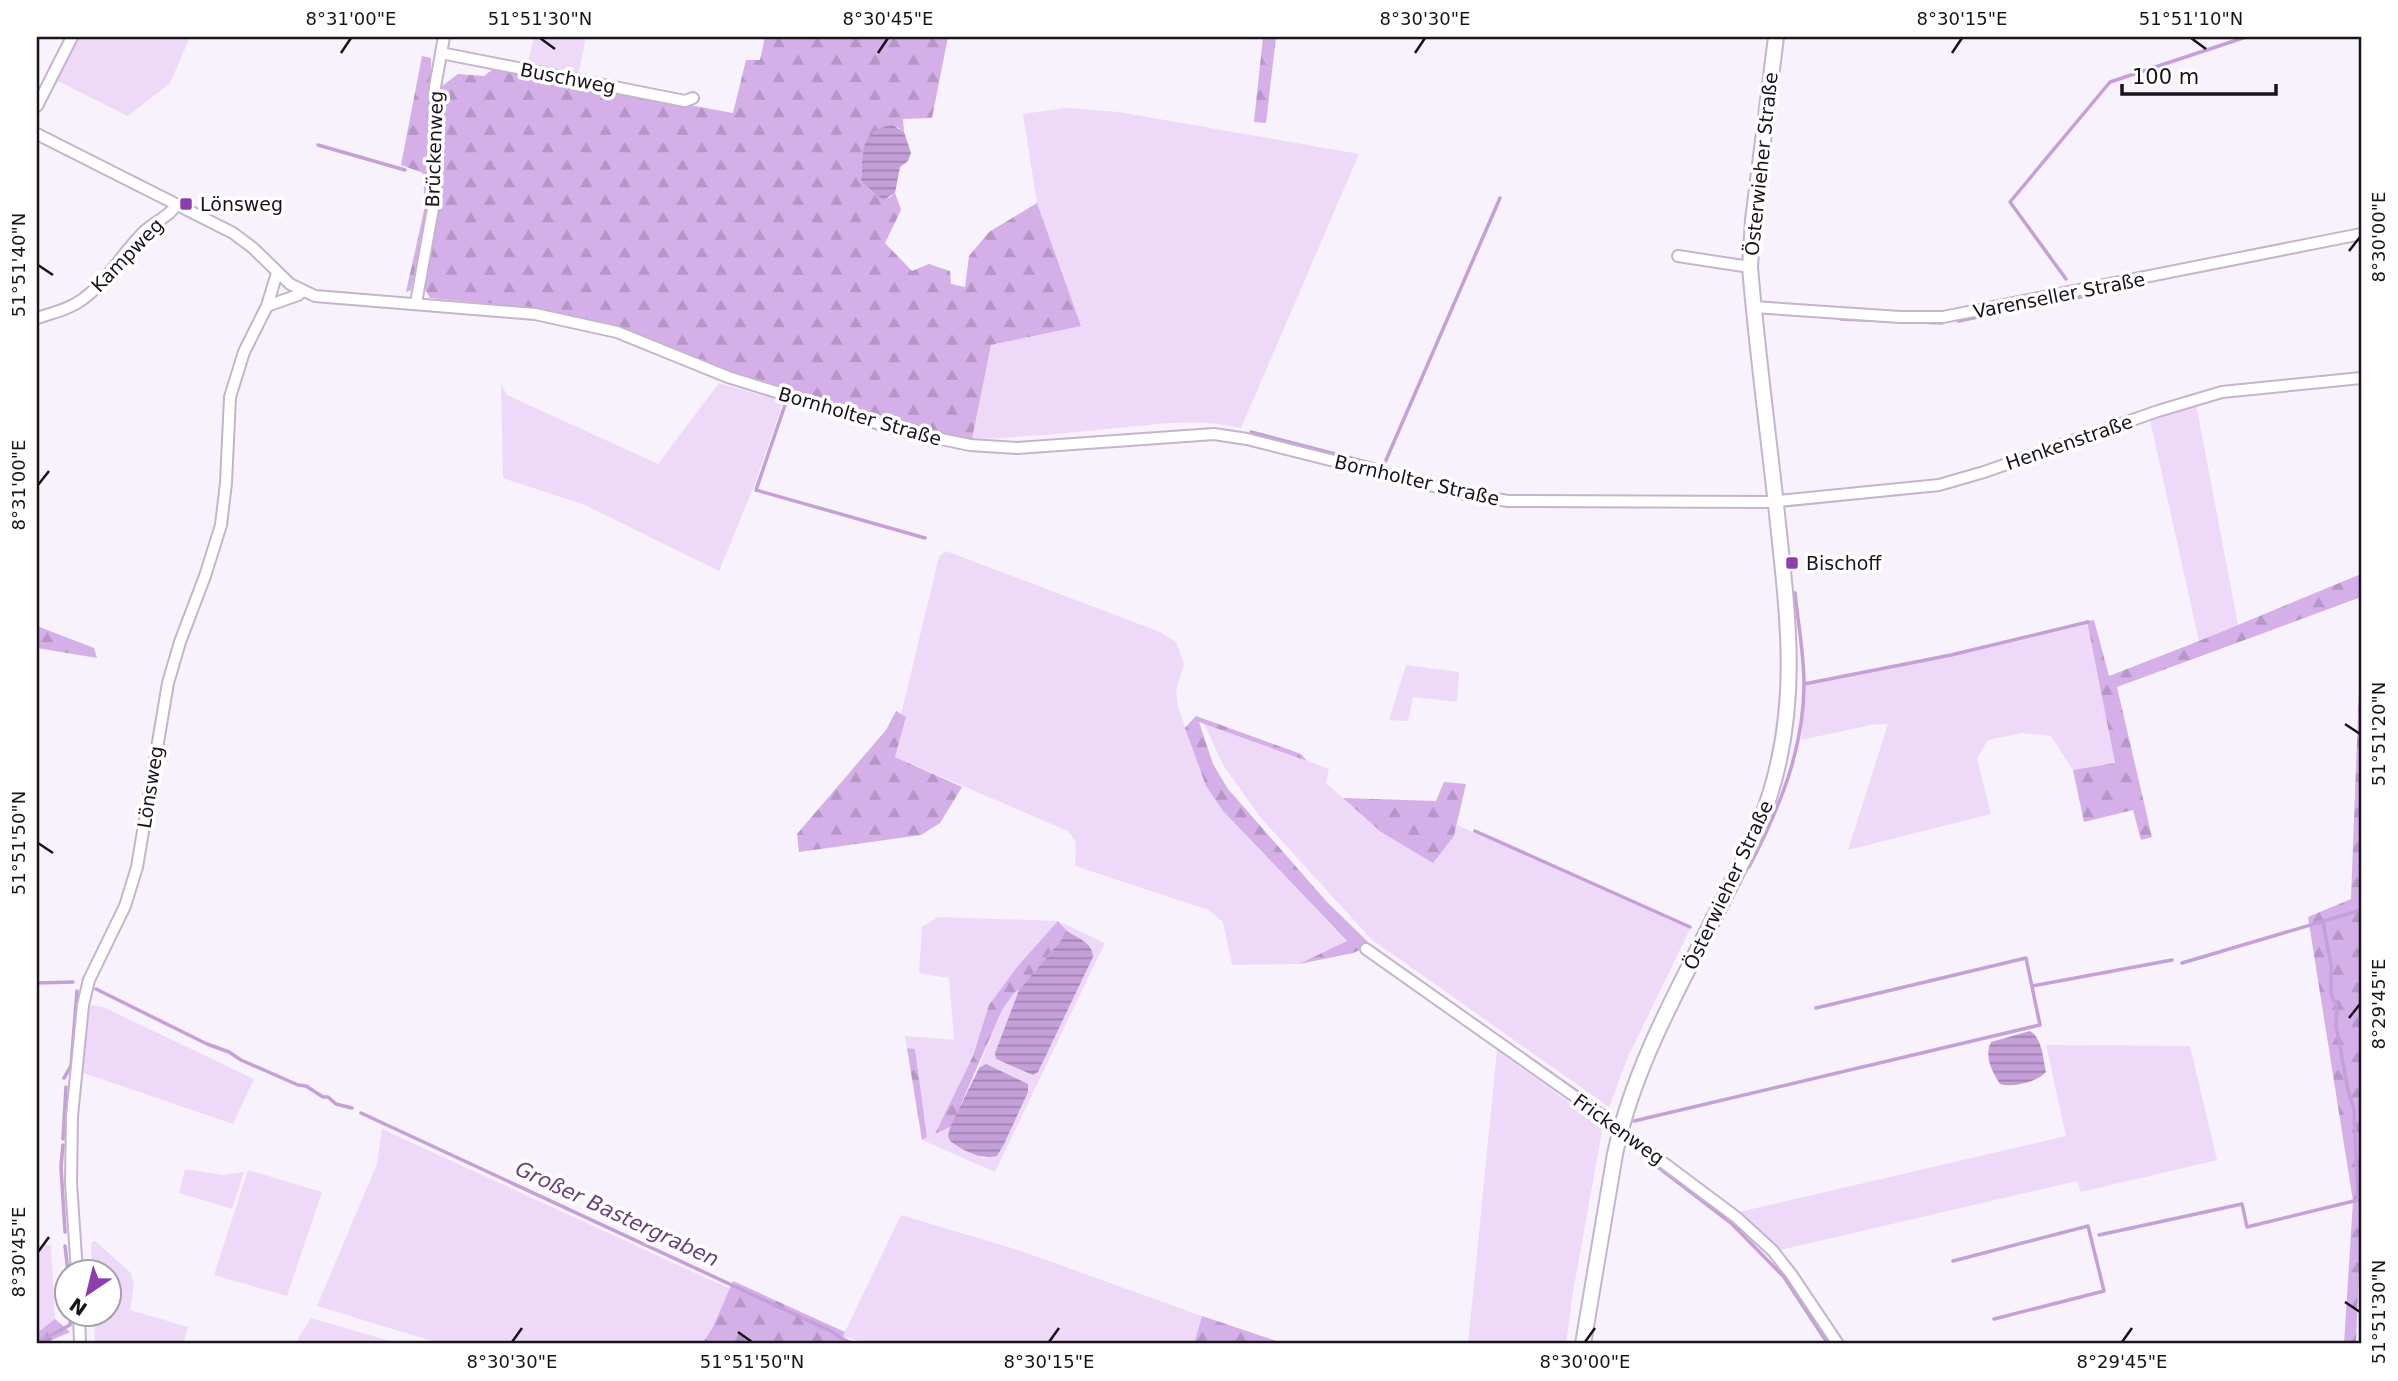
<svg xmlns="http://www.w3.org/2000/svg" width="2398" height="1381" viewBox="0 0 2398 1381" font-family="'DejaVu Sans',sans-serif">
<defs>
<pattern id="forest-firs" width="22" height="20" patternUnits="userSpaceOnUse" patternTransform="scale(1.75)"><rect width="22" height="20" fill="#d4afe8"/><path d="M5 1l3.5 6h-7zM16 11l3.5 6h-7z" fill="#b596c6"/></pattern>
<pattern id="water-rules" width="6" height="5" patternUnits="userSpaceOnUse" patternTransform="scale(1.75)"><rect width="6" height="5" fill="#c5a0d8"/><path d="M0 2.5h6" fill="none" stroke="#9f81ae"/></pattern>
</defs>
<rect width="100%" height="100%" fill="#f8f2fc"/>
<g fill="#eed9f9" fill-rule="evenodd">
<path d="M76,37H190L170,83L128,116L54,79Z"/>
<path d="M534,37H586L578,76L527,66Z"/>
<path d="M1066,108L1119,112L1359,154L1241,428C1199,418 1159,424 1117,428C1069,433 1021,438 972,439L991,345L1081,326L1037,203L1023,114Z"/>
<path d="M719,383L783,402L754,486L719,571L585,505L503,478L501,384L507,395L658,464Z"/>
<path d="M2196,404L2238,625L2199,641L2150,420Z"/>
<path d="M946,551L1160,632L1176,642L1184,664L1176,690L1178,707L1206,786L1223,811L1347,942L1299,964L1232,965L1223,922L1209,910L1075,866L1076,842L1068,831L895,757L906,717L901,714L939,557Z"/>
<path d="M2088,624L2115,764L2073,770L2051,736L2022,733L1988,740L1977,758L1991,814L1848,850L1888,724L1871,725L1801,740L1805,684L1952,656Z"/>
<path d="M1406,665L1459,672L1457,702L1413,697L1408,721L1389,720Z"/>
<path d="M1204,723L1329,769L1326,783L1381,832L1454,836L1457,825L1690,929L1627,1059L1609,1107L1371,939L1261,818L1223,765Z"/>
<path d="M938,917L1058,921L1105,943L995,1172L922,1140L927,1137L915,1049L907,1048L905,1036L954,1040L949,978L919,973L922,927ZM1059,921L1068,932L1088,944L996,1059L995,1053L1019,990C1000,1000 987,1048 979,1068L986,1064L985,1159L950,1141L948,1136L950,1127L936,1133L973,1056L989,1005L1017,967Z"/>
<path d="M87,1005L103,1007L254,1079L233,1124L81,1072Z"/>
<path d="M2046,1045L2190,1046L2217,1160L2081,1192L2077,1181L1780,1250L1739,1212L2066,1136Z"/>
<path d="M1497,1050L1593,1120L1602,1131L1572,1298L1566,1344H1468Z"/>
<path d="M382,1129L730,1289L713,1327L702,1344H442L317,1306L377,1164Z"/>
<path d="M185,1169L223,1175L244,1172L232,1209L179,1193Z"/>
<path d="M248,1170L322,1192L287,1296L214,1275Z"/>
<path d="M901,1215L1018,1250L1202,1316L1194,1344H869L843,1336Z"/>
<path d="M95,1241L131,1273L134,1285L130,1310L188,1327L183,1344H95L94,1315L108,1314V1272H92L91,1243Z"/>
<path d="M37,1245H51L55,1319L37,1333Z"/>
<path d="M311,1318L400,1344H295Z"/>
</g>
<g fill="url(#forest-firs)">
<path d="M765,37H948L932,118L903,119L904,132L897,127L862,167L861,181L889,198L895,193L901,210L885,243L912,271L929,264L950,271L951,284L965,287L969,256L989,232L1037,203L1081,326L991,345L972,439L927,432L902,425L731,371L619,326L535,308L430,298L425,289L440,203L442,86L458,74L484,76L493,69L733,113L746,60H760Z"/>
<path d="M1263,37H1276L1266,123L1254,122Z"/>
<path d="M422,56L431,58L430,192L411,290L406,292L425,206L423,173L401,165Z"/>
<path d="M2361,574V597L2117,687L2152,837L2141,840L2133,810L2084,822L2073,770L2115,763L2087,621L2094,620L2109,676L2199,641Z"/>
<path d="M37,626L94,648L97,658L37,648Z"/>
<path d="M2361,635V1213L2356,1344H2344L2353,1201L2308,917L2351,899Z"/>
<path d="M896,711L906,717L895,757L962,787L940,823L921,835L799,852L797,834L886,730Z"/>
<path d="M1196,716L1301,754L1307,761L1199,722L1213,764L1228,789L1326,901L1370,944L1608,1111L1607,1117L1367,947L1353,953L1299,964L1347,941L1223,811L1206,786L1185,728Z"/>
<path d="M1444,782L1466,784L1454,836L1433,863L1381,832L1343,798L1436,801Z"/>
<path d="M1058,921L1068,932L1019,990L1014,993L1002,1010L954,1120L950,1127L935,1134L973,1056L989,1005L1017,967Z"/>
<path d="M907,1048L915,1049L927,1137L922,1140Z"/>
<path d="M733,1281L845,1332L843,1336L854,1344H702L713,1327Z"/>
<path d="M1202,1316L1285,1344H1194Z"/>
<path d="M55,1319L70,1332L43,1344H37V1333Z"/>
</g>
<g fill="url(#water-rules)">
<path d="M892,125L904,132L911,153L908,161L900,167L895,193L883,200L861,181C864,154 858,130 892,125Z"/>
<path d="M1068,932C1078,938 1093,943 1093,957L1038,1072L1033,1075L996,1059L995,1053L1019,990Z"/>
<path d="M2030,1031C2042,1038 2043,1058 2046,1072C2037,1082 2013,1088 2000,1084C1992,1071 1984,1057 1991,1042Z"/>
<path d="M986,1064L1028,1084V1092L1004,1144L997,1156C980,1160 964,1151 950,1141L948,1136L950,1127L979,1068Z"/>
</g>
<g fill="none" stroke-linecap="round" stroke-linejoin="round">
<g stroke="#c5a0d8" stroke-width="3.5">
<path d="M318,145L405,170"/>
<path d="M2066,279L2010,202L2110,82L2246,37"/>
<path d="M1841,319L1942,323"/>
<path d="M1958,321L2145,284"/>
<path d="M786,402L756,490L925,538"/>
<path d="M1251,432L1374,464"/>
<path d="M1383,467L1500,198"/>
<path d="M1804,684L1951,655L2088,622"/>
<path d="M1475,831L1690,927"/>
<path d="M1749,867C1779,809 1804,750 1804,684C1804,654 1798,623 1795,593"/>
<path d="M2182,963L2361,910"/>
<path d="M37,983L73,982"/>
<path d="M2032,986L2172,960"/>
<path d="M96,989L207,1044L229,1052L241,1060L298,1085L306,1086L323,1097H328L336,1104L352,1108"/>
<path d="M64,1078L71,1066L77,991"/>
<path d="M361,1113L833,1332L844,1341L859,1344"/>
<path d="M1634,1121L2040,1025L2026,958L1816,1008"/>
<path d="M63,1139L66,1087"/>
<path d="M63,1145L61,1167L65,1232"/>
<path d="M1650,1161L1731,1223L1784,1277L1828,1344"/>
<path d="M2099,1235L2242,1204L2247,1227L2358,1200L2354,1109L2348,1090L2336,1025L2337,1007L2331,994V965L2323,922"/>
<path d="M65,1246L68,1272"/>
<path d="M1953,1261L2088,1226L2104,1291L1994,1319"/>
<path d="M37,1343L70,1325L71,1314"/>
</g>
<defs>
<g id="street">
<path d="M441,53L685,101L693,98"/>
<path d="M37,106L72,37"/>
<path d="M37,134L233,233L253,248L290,284L315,296L535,314L617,332L728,377L902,431L970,445L1017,448L1214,434L1247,439L1465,494L1508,501L1769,502L1939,485L1984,472L2158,411L2222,392L2361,378"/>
<path d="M1678,256L1750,267"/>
<path d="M416,303L434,203L436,176L435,87L444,37"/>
<path d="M267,306L298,295L303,291"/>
<path d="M1754,307L1900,317H1943L2361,234"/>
<path d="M37,318C52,313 70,309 83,299C109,280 123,251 146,230C156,221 170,216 176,205"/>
<path d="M1366,949L1577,1098L1736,1217L1773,1251L1791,1274L1838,1344"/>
<path d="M77,1272L71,1183L72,1116L83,1005L89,980L125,906L137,867L168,683L180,642L205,576L221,525L226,483L230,397L244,352L267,306L277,273"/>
<path d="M79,1314L80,1344"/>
</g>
<path id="secondary" d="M1583,1344L1615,1154C1635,1060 1687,974 1729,888C1745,857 1761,825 1771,791C1800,696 1787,611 1777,514C1768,432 1757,350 1750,267L1753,220L1776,37"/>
</defs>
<use href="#street" stroke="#c4b4cd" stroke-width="14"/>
<use href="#secondary" stroke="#c4b4cd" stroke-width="18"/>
<use href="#street" stroke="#fff" stroke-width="10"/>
<use href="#secondary" stroke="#fff" stroke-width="14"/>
</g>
<path fill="none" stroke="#19131c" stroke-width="2.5" d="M540,38L555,49M2191,38L2206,49M341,53L351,38M878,53L888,38M1415,53L1425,38M1952,53L1962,38M2349,251L2360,237M38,265L53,275M38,485L49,471M2345,724L2360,734M38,843L53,853M2349,1018L2360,1004M38,1252L49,1237M2345,1302L2360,1312M738,1332L752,1342M512,1342L522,1328M1049,1342L1059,1328M1585,1342L1595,1328M2122,1342L2132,1328"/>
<g fill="#8c3eaf" stroke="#fff" stroke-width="2.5">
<rect x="179" y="197" width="14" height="14" rx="3.5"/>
<rect x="1785" y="556" width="14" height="14" rx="3.5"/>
</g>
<g text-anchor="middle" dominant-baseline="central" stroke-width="7" stroke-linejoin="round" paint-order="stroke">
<g font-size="19" fill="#19131c" stroke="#fff">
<text transform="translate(568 78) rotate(11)">Buschweg</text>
<text transform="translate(434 149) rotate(-88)">Brückenweg</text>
<text transform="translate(1761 164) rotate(-84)">Österwieher Straße</text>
<text transform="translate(127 255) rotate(-46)">Kampweg</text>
<text transform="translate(2059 295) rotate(-11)">Varenseller Straße</text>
<text transform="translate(860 416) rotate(16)">Bornholter Straße</text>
<text transform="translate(2069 442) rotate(-19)">Henkenstraße</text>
<text transform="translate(1417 480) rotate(13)">Bornholter Straße</text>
<text transform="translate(150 787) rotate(-81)">Lönsweg</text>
<text transform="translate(1728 885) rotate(-65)">Österwieher Straße</text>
<text transform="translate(1619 1129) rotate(36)">Frickenweg</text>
</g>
<g font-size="19" fill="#19131c" stroke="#fff" text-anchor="start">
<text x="200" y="204">Lönsweg</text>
<text x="1806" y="563">Bischoff</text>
</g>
<g font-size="21" font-style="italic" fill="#6c3d82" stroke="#fff">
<text transform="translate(617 1214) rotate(25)">Großer Bastergraben</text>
</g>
</g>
<rect width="2398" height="1381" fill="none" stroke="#ffffff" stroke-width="77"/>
<g transform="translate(88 1293) rotate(215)"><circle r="33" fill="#ffffff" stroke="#a3a1a4" stroke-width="2"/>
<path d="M0-5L12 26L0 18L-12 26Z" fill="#8c3eaf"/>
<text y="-10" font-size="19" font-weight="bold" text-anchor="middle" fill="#19131c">N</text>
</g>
<path d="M2122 84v10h154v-10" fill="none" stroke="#19131c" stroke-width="3.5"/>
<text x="2132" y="84" font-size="21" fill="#19131c" stroke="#ffffff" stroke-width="5" paint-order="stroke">100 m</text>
<rect x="38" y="38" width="2322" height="1304" fill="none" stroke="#19131c" stroke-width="2.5"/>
<g font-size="18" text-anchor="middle" fill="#19131c">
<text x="351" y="25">8°31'00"E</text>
<text x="540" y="25">51°51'30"N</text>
<text x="888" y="25">8°30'45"E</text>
<text x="1425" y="25">8°30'30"E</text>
<text x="1962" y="25">8°30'15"E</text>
<text x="2191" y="25">51°51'10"N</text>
<text transform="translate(2379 237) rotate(-90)" y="6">8°30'00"E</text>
<text transform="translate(19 265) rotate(-90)" y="6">51°51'40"N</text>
<text transform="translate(19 485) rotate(-90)" y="6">8°31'00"E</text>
<text transform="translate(2379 734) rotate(-90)" y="6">51°51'20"N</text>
<text transform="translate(19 843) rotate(-90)" y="6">51°51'50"N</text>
<text transform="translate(2379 1004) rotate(-90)" y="6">8°29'45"E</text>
<text transform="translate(19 1252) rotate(-90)" y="6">8°30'45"E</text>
<text transform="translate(2379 1312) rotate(-90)" y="6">51°51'30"N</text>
<text x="512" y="1368">8°30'30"E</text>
<text x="752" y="1368">51°51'50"N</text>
<text x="1049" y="1368">8°30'15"E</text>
<text x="1585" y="1368">8°30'00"E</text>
<text x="2122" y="1368">8°29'45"E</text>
</g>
</svg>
